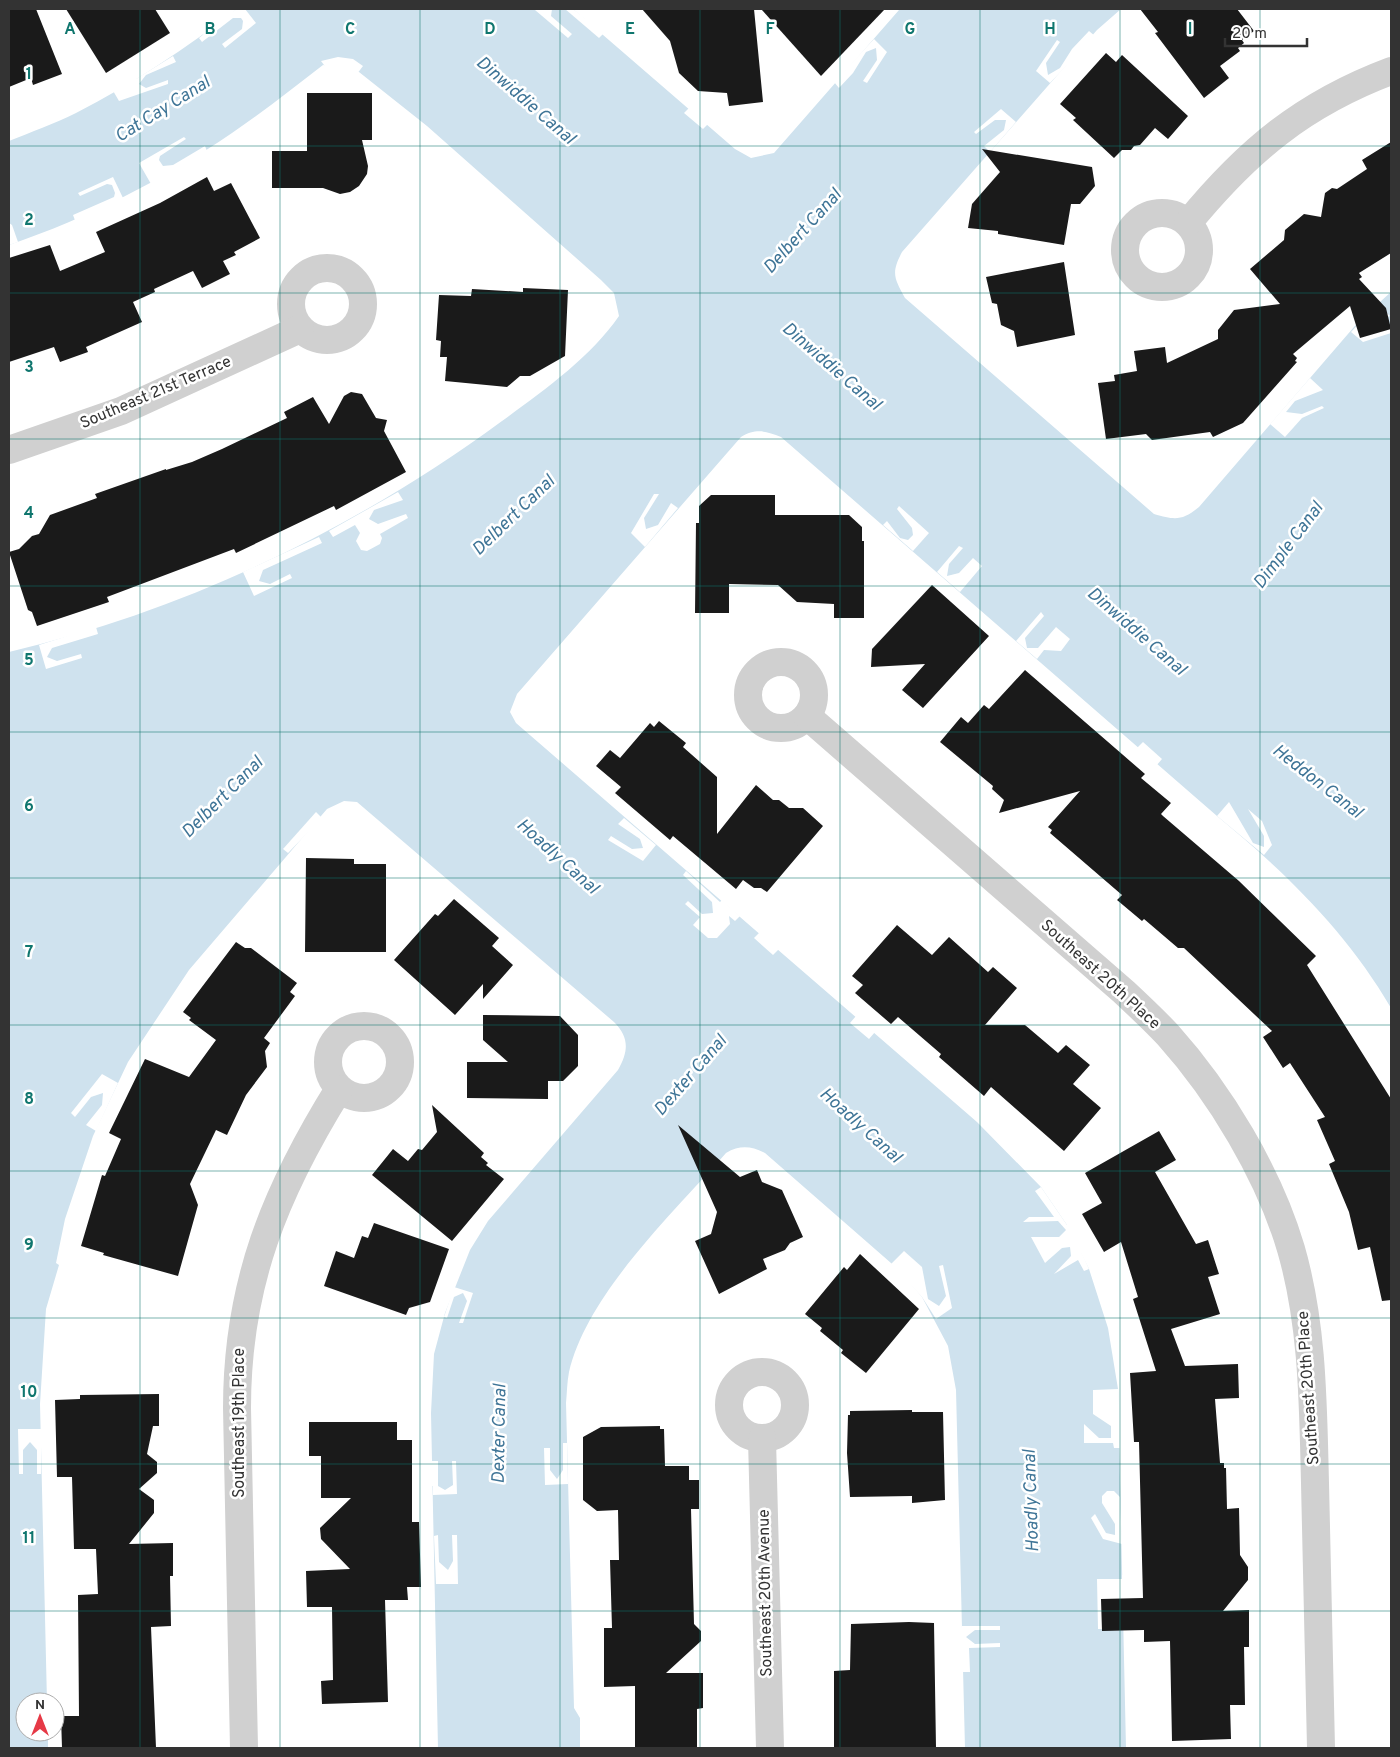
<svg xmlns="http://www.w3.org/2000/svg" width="1400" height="1757" viewBox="0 0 1400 1757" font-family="Overpass,sans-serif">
<rect width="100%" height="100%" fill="#fff"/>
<path fill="#cfe2ee" d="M237,9H573L735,149L751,158L774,153L899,10L1121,9L1097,30L902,252C891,273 894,278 905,298L1154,514C1175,520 1182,521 1199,507L1360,320L1391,292V1008C1347,932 1284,871 1217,816L781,437C766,431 756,428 741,437L517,694L510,712L516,723L977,1122L1041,1187L1067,1225L1089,1269L1108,1328L1118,1389L1126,1748H965L956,1390L948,1346L922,1297L899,1270L765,1153C751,1146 740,1145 726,1153C674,1212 587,1294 569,1372C567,1382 567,1393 566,1403L574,1708L580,1718V1748H438L431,1413L434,1354L445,1313L470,1250L488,1221L618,1070C629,1051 629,1037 614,1022L357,802L344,801L327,809L189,970L128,1062L93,1136L65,1219L56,1263L59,1265L46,1309L40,1404L47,1702H25V1732H48V1748H9V652C187,610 355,529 502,421C542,392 591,357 619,316L614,293L601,280L427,126L359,72L323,65C293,88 263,112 232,133C163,180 88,218 9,245V141C31,132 54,124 76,113C133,84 186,48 237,9Z"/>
<g fill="#fff">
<path d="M237,9H245L256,23L225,48L222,44L242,29L243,21L241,18H233L202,42L199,38L210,29L208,27Z"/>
<path d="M537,9H552L551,16L572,34L568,38L535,10Z"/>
<path d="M565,9H573L604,33L599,38Z"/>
<path d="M1089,31L1095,36L1050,83L1036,71L1057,40L1060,42L1046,63L1048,75L1060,68L1072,49Z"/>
<path d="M874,39L887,52L867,83L863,81L877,60L876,48L866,52L853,73L839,88L834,82Z"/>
<path d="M173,56L176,62L146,75L139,84L146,88L168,80V84L119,101L112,89L134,77L136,79Z"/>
<path d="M338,57L353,59L363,66L357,74L327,69L321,61Z"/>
<path d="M690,107L709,123L703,129L684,113Z"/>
<path d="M1001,109L1016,122L990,152L984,146L1004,130L1006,120H995L976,134L974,132Z"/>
<path d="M184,137L186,139L160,156L159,160L163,166L173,165L205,146L207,151L151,184L139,163Z"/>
<path d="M113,177L123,198L76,223L73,215L114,197L115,193L112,185L107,184L80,196L78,193Z"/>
<path d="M9,223L12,225L18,242L9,245Z"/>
<path d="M1377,304L1390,316L1363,324L1367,335L1391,327V333L1363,342L1351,332Z"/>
<path d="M1310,378L1323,390L1295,401L1286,412L1302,414L1322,406L1324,408L1302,418L1285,437L1270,424Z"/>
<path d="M398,492L403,500L374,510L369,519L378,524L406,514L408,518L380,534L382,538L380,544L367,551L361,550L356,541L360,533L355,525L333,537L329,531Z"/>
<path d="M654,494H659L644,518L646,529L658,525L671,503L678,508L645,547L631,533Z"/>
<path d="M899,506L929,533L913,551L883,525L887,521L900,538L908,540L913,535L912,528L897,509Z"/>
<path d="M319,537L322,543L263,570L259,581L270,584L290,574L292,578L254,596L243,572Z"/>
<path d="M959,546L963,548L949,564L947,576L959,573L973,558L982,566L960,592L937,572Z"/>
<path d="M1041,612L1044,616L1025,638L1027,648H1038L1056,627L1070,639L1061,651L1044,650L1037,659L1016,641Z"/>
<path d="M96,627L98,634L52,648L47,657L57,661L81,654L82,658L46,669L39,645Z"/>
<path d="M1143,742L1162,759L1156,766L1136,749Z"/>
<path d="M1229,802L1253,843L1264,847V836L1248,809L1262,821L1272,845L1264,855L1217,816Z"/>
<path d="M316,812L322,818L288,853L283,849Z"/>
<path d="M624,818L656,845L643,861L608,840L611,836L632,849L643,848L640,839L618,824Z"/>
<path d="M686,871L720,902L722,900L740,916L735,921L729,916L730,924L717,938H708L693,925L700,917L685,904L688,901L702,914L713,913L712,902L683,875Z"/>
<path d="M760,932L779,949L773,955L754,938Z"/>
<path d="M856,1016L875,1032L869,1039L850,1023Z"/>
<path d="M102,1074L118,1083L96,1131L86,1125L102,1105L103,1093L91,1097L75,1117L71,1113Z"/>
<path d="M1041,1187L1067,1225L1069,1224L1089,1269L1084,1271L1078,1260L1054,1274L1071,1256L1070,1247L1062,1248L1045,1263L1031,1237H1059L1066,1230L1058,1221L1023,1222L1029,1217H1054L1035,1191Z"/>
<path d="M904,1251L922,1267L928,1299L939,1306L946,1296L939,1266L943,1265L952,1308L936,1319L922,1297L891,1264Z"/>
<path d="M454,1287L473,1293L463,1323H459L467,1301L463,1293L454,1297L447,1318L444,1317Z"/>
<path d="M1118,1389L1122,1448H1114L1113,1443H1084V1424L1099,1438H1111V1426L1093,1414V1390Z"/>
<path d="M18,1429H41V1474H37V1450L30,1442L23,1450V1474H19Z"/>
<path d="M563,1443H567L568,1484L545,1485L544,1448H550V1470L557,1479L563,1470Z"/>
<path d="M429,1461H438V1486L445,1490L453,1485L452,1461H456L457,1494L433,1495V1486H430Z"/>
<path d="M1107,1491H1114L1120,1497L1122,1544L1103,1539L1091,1518L1095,1514L1106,1533L1115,1535V1524L1102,1503V1496Z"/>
<path d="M438,1535L439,1562L448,1570L453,1561L452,1535H457L458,1584H436L434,1536Z"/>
<path d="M1122,1575H1125V1604L1103,1629H1098L1097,1579H1122Z"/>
<path d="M962,1626H1000V1630H975L966,1637L975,1644L1000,1643V1647L969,1648L970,1672H961Z"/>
</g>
<g fill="#1a1a1a">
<path d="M9,9H36L62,74L33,85L31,78L9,87Z"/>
<path d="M66,9H155L170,33L106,73Z"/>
<path d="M642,9H754L763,102L729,106L727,93L698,91L679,73L670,41Z"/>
<path d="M761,9H885L821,76Z"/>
<path d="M1140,9H1237L1254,31L1242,40L1244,43L1238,48L1240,51L1220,66L1229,78L1204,98L1155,33L1158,32Z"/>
<path d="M1106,53L1116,62L1122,55L1188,116L1168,139L1155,128L1140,145L1134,146L1131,150H1122L1114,158L1073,120L1076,118L1060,104Z"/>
<path d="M307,93H372V140H362L368,166L367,174L359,186L350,192L340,194L323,188H272V151H307Z"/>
<path d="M1391,142V253L1359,273L1362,277L1359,279L1386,308L1391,329L1360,338L1350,306L1293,354L1297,358L1295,361L1297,362L1243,423L1213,437L1210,432L1152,440L1146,434L1106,439L1098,383L1115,381L1114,375L1137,371L1134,351L1165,347L1167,363L1218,339V330L1234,310L1280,304L1250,269L1284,240L1285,230L1304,214L1321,217L1325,193L1332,188L1337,189L1367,169L1362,160Z"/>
<path d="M982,149L1092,167L1095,186L1080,204H1071L1064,245L998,234V231L968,228L972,204L1000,172Z"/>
<path d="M207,177L214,191L231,183L260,238L234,252L236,255L223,261L230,274L202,288L193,271L154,289L155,292L133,302L142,322L86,347L88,352L60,362L54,347L9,362V258L50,245L60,271L105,252L96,232L160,203Z"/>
<path d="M1064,262L1075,335L1017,347L1014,331L1001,325L997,304L992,303L986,277Z"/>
<path d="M523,288L568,290L565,356L530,376H520L507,387L445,381L447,357H440L441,341L436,340L439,295L471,296L472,289L523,292Z"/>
<path d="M351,392L362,394L376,418L387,420L384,431L406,472L336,510L334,506L236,553L234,549L107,597L109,602L37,626L32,612L28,610L9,552L19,549L32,536L39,534L50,515L97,498L95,494L166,469V470L192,462L222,449L287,418L284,412L313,397L329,424L344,396Z"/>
<path d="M711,495H775V515H849L862,527V541H864V618H834V604L797,602L778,585L729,584V613H695L696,523H699V506Z"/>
<path d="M932,585L989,636L923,708L902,690L925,664L871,667L872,649Z"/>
<path d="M1025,670L1145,774L1141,778L1171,803L1161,814L1163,816L1239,881L1316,956L1307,965L1391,1099V1300L1382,1301L1370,1247L1358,1250L1349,1212L1329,1164L1335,1161L1317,1120L1325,1117L1290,1063L1283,1068L1263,1037L1272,1031L1184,948H1178L1144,919L1142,921L1117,900L1122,895L1050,833L1052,830L1048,827L1080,791L999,813L1004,800L992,789L993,786L940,742L961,717L968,723L984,705L989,709Z"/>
<path d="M659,721L686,743L683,747L717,777V834L756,785L773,800H779L789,808H803L823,826L767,892L761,888H754L743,880L736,889L673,836L670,840L615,793L621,787L596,766L610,750L620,758L650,723L654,727Z"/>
<path d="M306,858L354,859V864H386V952H305Z"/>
<path d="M454,899L499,938L492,946L513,965L483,999V984L455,1015L394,960L435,914L438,916Z"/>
<path d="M897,925L932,955L949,937L988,972L993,967L1017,988L985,1025H1025L1058,1053L1066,1045L1090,1065L1073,1084L1101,1108L1064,1151L991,1087L984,1096L939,1057L941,1054L898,1017L891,1024L855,993L863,985L852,976Z"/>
<path d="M236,942L245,948H251L297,983L290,992L295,996L264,1038L270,1043L265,1051L267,1067L246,1095L227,1135L216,1130L190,1184L198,1205L178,1276L103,1255L104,1253L81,1246L102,1175L105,1176L121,1139L109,1133L145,1059L189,1077L216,1040L189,1020L191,1018L183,1012Z"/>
<path d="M483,1015L560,1016L578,1035V1066L563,1081H548V1099L467,1098V1062H508L483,1040Z"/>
<path d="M432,1105L484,1153L481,1157L488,1163L486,1165L504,1179L452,1241L372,1175L393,1149L408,1161L418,1149L422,1150L437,1132Z"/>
<path d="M678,1125L740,1177L757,1170L762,1182L782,1190L803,1237L790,1243L785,1250L763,1259L767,1269L719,1294L695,1241L711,1234L717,1212Z"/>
<path d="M1159,1131L1176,1160L1155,1172L1196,1244L1208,1240L1219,1274L1208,1277L1220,1314L1171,1329L1185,1366L1238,1364L1239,1398L1215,1399L1220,1463H1224V1468H1226L1227,1509L1239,1508L1240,1555L1248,1567V1580L1223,1611L1249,1610V1647H1244L1245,1705H1230L1231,1739L1172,1741L1170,1641L1144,1642V1630L1102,1631L1101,1599L1143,1598L1139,1442H1134L1130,1373L1156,1371L1133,1299L1138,1297L1121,1242L1104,1252L1082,1214L1102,1203L1085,1173Z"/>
<path d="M374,1223L449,1249L430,1302L409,1308L406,1315L324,1286L336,1251L354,1258L362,1236L368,1238Z"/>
<path d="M860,1254L919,1309L866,1373L841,1353L843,1350L820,1331L822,1328L805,1314L844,1267L847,1270Z"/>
<path d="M159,1394V1426H153L147,1454L157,1462V1473L139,1489L154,1500V1513L129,1544L173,1543V1576H170L171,1626L151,1627L156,1748H62L61,1716H79L78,1595L98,1594L96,1549H74L72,1477H57L55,1400L80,1399V1395Z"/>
<path d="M912,1410V1412H943L945,1500L912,1503V1496L850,1497L847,1453L848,1415H850V1411Z"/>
<path d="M309,1422H397V1440H412V1522H419L421,1587H407L408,1600H385L388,1702L322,1704L321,1681L333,1680L332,1607H307L306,1571L350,1569L321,1539L320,1528L351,1498H321V1456H309Z"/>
<path d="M660,1426V1429H664L665,1466H689V1480H699V1509H691L694,1624L701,1631V1641L666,1673H703V1708L697,1709V1748H635V1686L604,1687V1628H612L610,1560H619L618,1510L597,1511L583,1500V1437L601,1427Z"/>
<path d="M909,1622L934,1623L936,1748H834V1671L850,1670L851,1624Z"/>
</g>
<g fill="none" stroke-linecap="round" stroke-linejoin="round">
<g stroke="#d0d0d0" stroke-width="28">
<circle cx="1162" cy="250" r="37"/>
<path d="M1188,223C1247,151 1303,104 1391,71"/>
<circle cx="327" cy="304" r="36"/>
<path d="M9,450L121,411L300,329"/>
<circle cx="781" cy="695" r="33"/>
<path d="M807,716L1124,992C1139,1006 1154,1020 1168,1035C1220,1093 1269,1174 1291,1249C1313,1325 1313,1405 1315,1483C1317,1572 1319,1660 1321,1748"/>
<circle cx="364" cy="1062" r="36"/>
<circle cx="762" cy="1405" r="33"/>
<path d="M762,1439L770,1748"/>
<path d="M244,1748L237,1408C237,1284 275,1192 339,1089"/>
</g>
</g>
<path fill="none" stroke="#0f766e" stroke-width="1" stroke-opacity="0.55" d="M140,9V1748M280,9V1748M420,9V1748M560,9V1748M700,9V1748M840,9V1748M980,9V1748M1120,9V1748M1260,9V1748M9,146H1391M9,293H1391M9,439H1391M9,586H1391M9,732H1391M9,878H1391M9,1025H1391M9,1171H1391M9,1318H1391M9,1464H1391M9,1611H1391"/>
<g text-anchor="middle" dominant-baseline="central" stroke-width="5" stroke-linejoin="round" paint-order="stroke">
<g font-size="16" fill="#333" stroke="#fff">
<text transform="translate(156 393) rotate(-23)">Southeast 21st Terrace</text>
<text transform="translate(1100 975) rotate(42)">Southeast 20th Place</text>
<text transform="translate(1309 1388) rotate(-94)">Southeast 20th Place</text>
<text transform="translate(240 1423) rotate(-90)">Southeast 19th Place</text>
<text transform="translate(766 1593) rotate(-91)">Southeast 20th Avenue</text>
</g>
<g font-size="18" font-style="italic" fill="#3f7597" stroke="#fff">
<text transform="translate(525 101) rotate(41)">Dinwiddie Canal</text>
<text transform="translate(163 110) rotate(-32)">Cat Cay Canal</text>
<text transform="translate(803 232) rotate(-48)">Delbert Canal</text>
<text transform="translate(831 367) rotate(41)">Dinwiddie Canal</text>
<text transform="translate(514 516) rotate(-44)">Delbert Canal</text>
<text transform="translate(1289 546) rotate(-53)">Dimple Canal</text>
<text transform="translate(1136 632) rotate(41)">Dinwiddie Canal</text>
<text transform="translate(1317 782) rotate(38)">Heddon Canal</text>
<text transform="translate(223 798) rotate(-45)">Delbert Canal</text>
<text transform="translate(557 857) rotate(42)">Hoadly Canal</text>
<text transform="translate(691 1076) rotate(-49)">Dexter Canal</text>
<text transform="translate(860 1126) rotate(42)">Hoadly Canal</text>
<text transform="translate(500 1434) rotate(-89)">Dexter Canal</text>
<text transform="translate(1032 1501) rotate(-92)">Hoadly Canal</text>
</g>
</g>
<g font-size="16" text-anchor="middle" font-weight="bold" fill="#0f766e" stroke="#fff" stroke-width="5" stroke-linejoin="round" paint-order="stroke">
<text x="70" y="34">A</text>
<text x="210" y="34">B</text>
<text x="350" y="34">C</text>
<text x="490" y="34">D</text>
<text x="630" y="34">E</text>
<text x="770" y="34">F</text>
<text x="910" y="34">G</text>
<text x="1050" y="34">H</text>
<text x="1190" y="34">I</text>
<text x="29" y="79">1</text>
<text x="29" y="225">2</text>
<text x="29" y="372">3</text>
<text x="29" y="518">4</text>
<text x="29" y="665">5</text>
<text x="29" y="811">6</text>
<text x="29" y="957">7</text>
<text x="29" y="1104">8</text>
<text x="29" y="1250">9</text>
<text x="29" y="1397">10</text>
<text x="29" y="1543">11</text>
</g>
<rect width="1400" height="1757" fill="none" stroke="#333333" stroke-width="20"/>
<g transform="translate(40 1717)"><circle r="24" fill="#ffffff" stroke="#adadad"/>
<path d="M0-4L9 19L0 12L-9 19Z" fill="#e63946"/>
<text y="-8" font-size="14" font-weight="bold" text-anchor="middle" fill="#333333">N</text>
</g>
<path d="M1225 38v8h82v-8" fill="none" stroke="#333333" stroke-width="2.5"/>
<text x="1232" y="38" font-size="15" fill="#333333" stroke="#ffffff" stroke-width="4" paint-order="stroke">20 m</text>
</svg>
